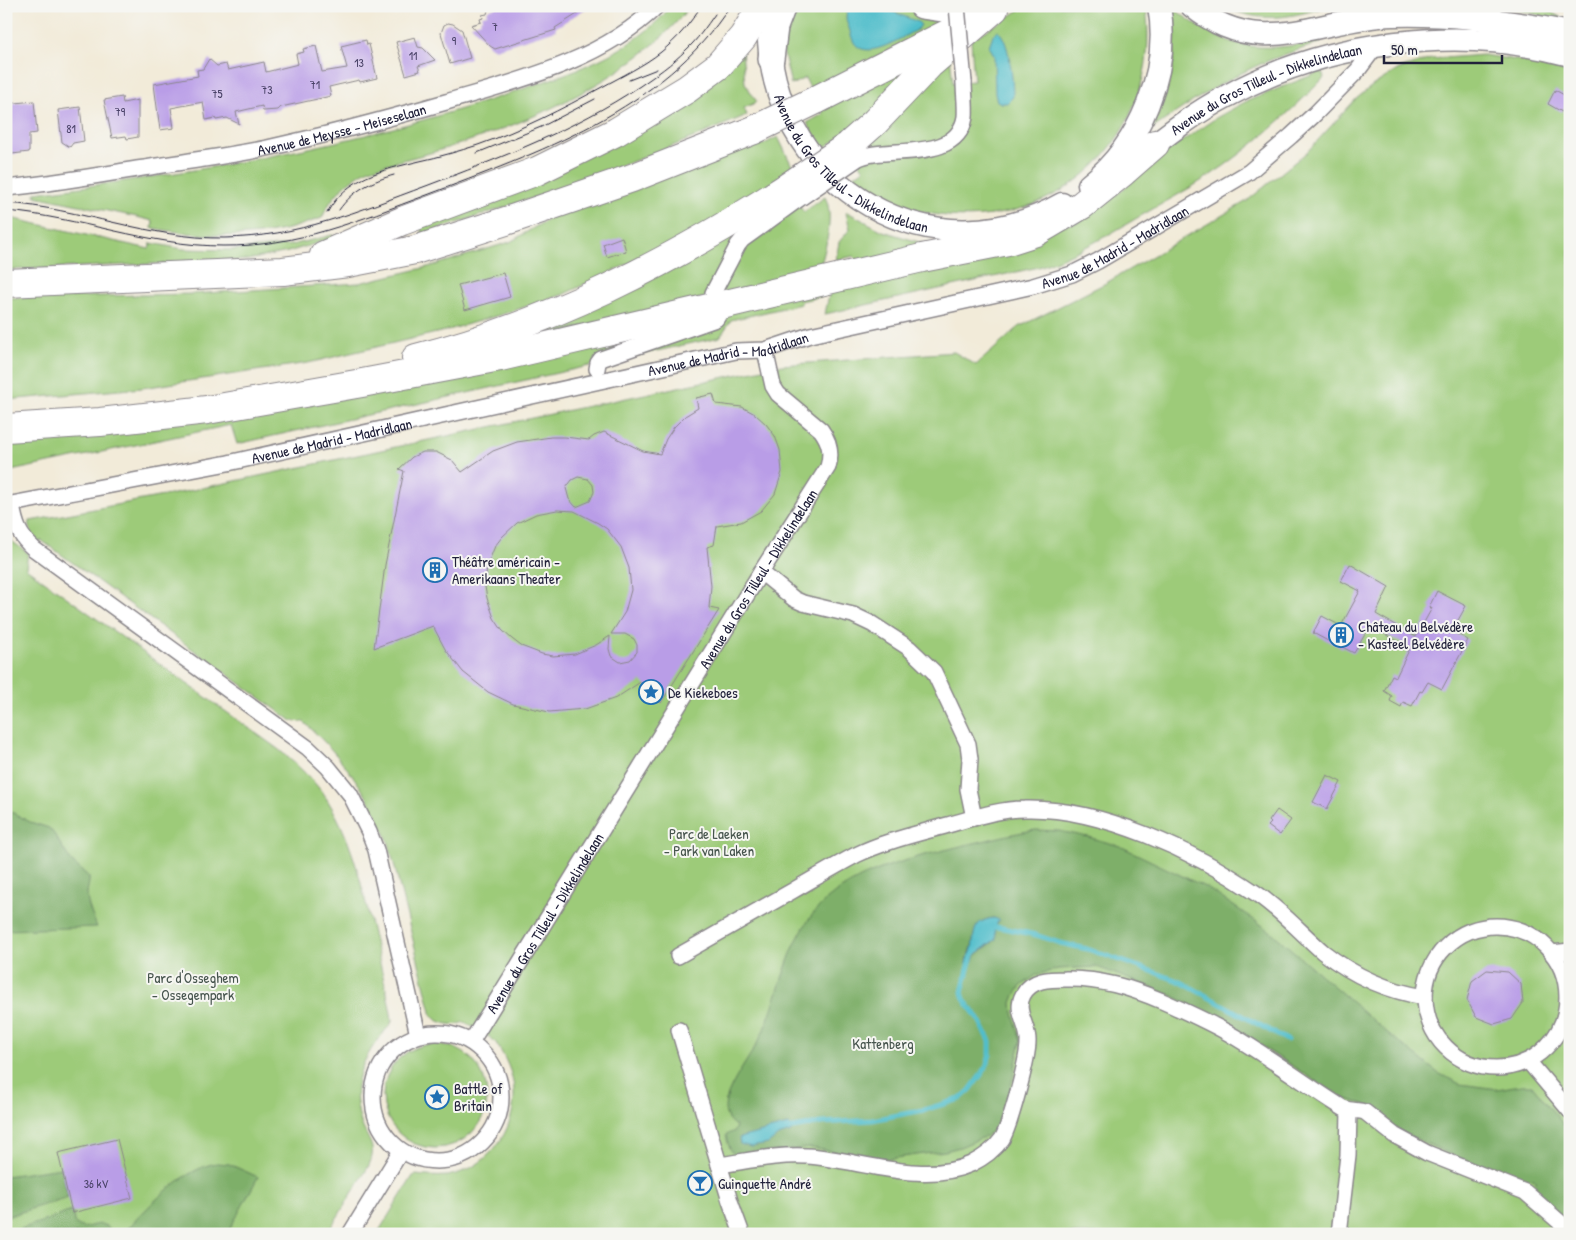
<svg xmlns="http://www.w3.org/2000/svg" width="1576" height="1240" viewBox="0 0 1576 1240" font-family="'Patrick Hand',sans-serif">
<rect width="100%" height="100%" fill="#f6f6f2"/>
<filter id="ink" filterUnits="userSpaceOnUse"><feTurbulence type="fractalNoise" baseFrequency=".02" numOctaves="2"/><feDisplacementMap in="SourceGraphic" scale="10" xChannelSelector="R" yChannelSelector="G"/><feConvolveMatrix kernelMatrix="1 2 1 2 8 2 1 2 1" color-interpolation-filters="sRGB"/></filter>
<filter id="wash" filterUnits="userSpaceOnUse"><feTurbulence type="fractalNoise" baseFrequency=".0096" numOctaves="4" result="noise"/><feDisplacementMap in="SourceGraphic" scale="20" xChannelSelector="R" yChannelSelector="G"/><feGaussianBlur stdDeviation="1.12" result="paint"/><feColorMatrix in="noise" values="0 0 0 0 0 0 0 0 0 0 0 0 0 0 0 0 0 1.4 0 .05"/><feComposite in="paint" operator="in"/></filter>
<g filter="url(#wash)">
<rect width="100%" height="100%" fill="#f2ebd9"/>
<g fill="#9dcb79" stroke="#60765a">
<path d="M671,6H690C638,75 532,122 450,147C423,156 396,161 369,169C348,180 331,196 322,218C312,221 302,225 292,228C247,240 198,236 152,228L153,221L137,217L35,196V193C196,173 357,145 511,93C568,73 632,55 671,6Z"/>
<path d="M792,6H904L915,10L950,17L812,92L805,78L791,85L783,50Z"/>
<path d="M1026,6H1146C1149,32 1149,56 1142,81C1110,211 954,257 851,178L864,169L853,154L950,56L953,83L974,81L971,40Z"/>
<path d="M1223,6H1330C1290,17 1263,25 1223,6Z"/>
<path d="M1476,6H1541L1570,23L1511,8Z"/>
<path d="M1173,8C1224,48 1258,55 1321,40L1322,42C1299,50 1275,57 1254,67C1218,84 1185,106 1152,129C1165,100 1175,71 1175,39C1175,29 1173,18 1173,8Z"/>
<path d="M742,51L745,83L757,102L744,108L747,115C641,161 532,200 422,234L421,228Z"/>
<path d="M1483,55L1543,64L1570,74V1234H377L413,1176L416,1175C426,1176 436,1177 447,1176C488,1169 516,1131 514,1090C513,1073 505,1057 496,1043C492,1037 472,1027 464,1022C455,1027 439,1024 432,1016L389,844C371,795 342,757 304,722L292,721L41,540L39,543C31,537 29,531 30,521L174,494L782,365L954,352L976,365L1019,327L1106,283L1247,201L1307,152L1356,99L1372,86L1399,69L1431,59Z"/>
<path d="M911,65L875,115L822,149L807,123L823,114L821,109Z"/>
<path d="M1322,71L1324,78C1290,112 1250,150 1209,176C1186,191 1161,204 1137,218C1105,237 1074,255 1039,267L825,314L829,295L801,301V304L731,320L720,337L237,444L231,425L6,472V438L112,428L1078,222L1115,196L1166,152L1216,118L1245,102Z"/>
<path d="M778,137L794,170L715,223L562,295L503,314L445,331L308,363L142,388L6,400V298L192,294L359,283L432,266L510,242L557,214L758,138L762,145Z"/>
<path d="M792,197L804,212L825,197C835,216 825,251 819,271L519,341Z"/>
<path d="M847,212L883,231L922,243L921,249L857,263L854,256L836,260L839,242L850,229L846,213Z"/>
<path d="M6,217L149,249L151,243L183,249L231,250L291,245L333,235L334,238L288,252L247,260L6,270Z"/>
<path d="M6,534L10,540L28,553L26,568L278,749C296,764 316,781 328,801C354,843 363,891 374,938C380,965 388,993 392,1020L391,1024C366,1052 349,1080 360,1119C366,1141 380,1145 367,1169L327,1234H6Z"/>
<circle cx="435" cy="1096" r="52"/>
</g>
<g fill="#7eaf69" stroke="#506852" fill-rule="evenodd">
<path d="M6,809L30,822L49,828L54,834L71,861L89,877C90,883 87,888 87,894C87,905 93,917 97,927L6,930Z"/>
<path d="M1036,830L1059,831L1088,837L1120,846L1207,888L1269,930L1390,1035L1438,1073L1460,1084L1497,1089L1521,1085H1532L1570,1133V1224L1534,1194L1536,1180L1534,1178L1522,1179L1466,1161L1401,1132L1364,1104L1342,1098L1227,1024L1171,995L1097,967L1058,969L1036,975L1021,986L1015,995L1012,1003L1013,1013L1021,1041L1005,1113L993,1130L986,1136L960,1147L945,1151L889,1159L873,1158L811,1148L737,1155C729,1153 728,1142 726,1135L734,1131L736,1126C727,1121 723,1112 726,1101C730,1083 751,1056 760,1038C784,989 787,927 835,893C873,866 921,856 965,845C989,840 1012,833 1036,830ZM994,918L997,925L995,927C994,931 996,937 995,940C994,942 977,953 973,959H966C979,944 966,921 994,918Z"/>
<path d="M217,1163L229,1164L258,1177L227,1234H123C145,1209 184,1168 217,1163Z"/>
<path d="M62,1168L68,1197L6,1217V1176Z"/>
<path d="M72,1211L76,1224L83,1228C92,1226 104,1220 110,1230L107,1234H6Z"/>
</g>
<g fill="#51becb" stroke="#3a7083">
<path d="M850,6H879L918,22L921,25L918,29C904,36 871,59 857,46C852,42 851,34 849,28C845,20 845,13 850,6Z"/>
<path d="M998,31C1010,40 1013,82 1013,97L1007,103H1001L997,101L995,94L994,55L989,46L993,35Z"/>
<path d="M994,918L999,920L995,927L996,939L976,954L971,964L966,963C966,958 969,957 971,952C976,936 969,921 994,918Z"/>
<path d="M788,1125L792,1127L791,1132L778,1136L768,1144L751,1147L740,1144L739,1138Z"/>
</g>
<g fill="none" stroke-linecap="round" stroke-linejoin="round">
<g stroke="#51becb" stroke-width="5">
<path d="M989,929L995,927L1003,928L1036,935L1060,943L1087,949L1154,972L1181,982L1287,1040"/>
<path d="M787,1129L822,1123L872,1120L924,1110L960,1099L970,1090L986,1068L990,1054V1041L979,1020L964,999L962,992L971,958"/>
</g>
</g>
<g id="blocks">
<g fill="#b99de7" fill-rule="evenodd">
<path d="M499,6H590L555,28L556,30L495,49L490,46L471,25L481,22L480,19L483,18L482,15L487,14L488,10Z"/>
<path d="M448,23L453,24L462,30L470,58L450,64L441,33L444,25Z"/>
<path d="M415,37L418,47L423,48L435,60L418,66L420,71L406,75L396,42Z"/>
<path d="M366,40L367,45L369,44L377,78L360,82L359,80L329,87L331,96L281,107L278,110L263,111L262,106L236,112L239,124L227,118L216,120L215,118L206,120L203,102L171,108L174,128L160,130L154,84L198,76L197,70L203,69L209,59L217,66L226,64L228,70L264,62L266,72L298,64L296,54L304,52L303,49L316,46L322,72L347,68L341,46Z"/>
<path d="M1555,90L1570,98L1562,112L1548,104Z"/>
<path d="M122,97L123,103L138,100V137L127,139L126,136L112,138L104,100Z"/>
<path d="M34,101L37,133L29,134V152L12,154V151H8L6,104Z"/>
<path d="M80,107L84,141L73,143L70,147L62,142L58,110Z"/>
<path d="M622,237L626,251L607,257L603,244Z"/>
<path d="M503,273L510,297L465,310L458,285Z"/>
<path d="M713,394L716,404L742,407L755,414L766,424L775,436L780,450L782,472L775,494L761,511L741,522L717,526L714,545L707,547L711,586L709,608L719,610L661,703L642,681L616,698L585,709L549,712L513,704L488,692L463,672L445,649L433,626L374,648L385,565L404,471L399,469L412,457L423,452H436L452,460L462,472L493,451L517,442L551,437H565L589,440L594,436L604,432L643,451L660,454L666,439L674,427L685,416L698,408L696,398ZM578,477L588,479L593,485L594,492L590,501L576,507L569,499L566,488L572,480ZM557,510L574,511L598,523L607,529L621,547L629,568L631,590L625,612L611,634H625L634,639L637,645V652L630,660L620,662L611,656L609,649L610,636L596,645L575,654L553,656L542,654L521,646L512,639L502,630L494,618L487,598L485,587L487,566L495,546L502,537L517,523L536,514Z"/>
<path d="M1350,564L1389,587L1376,614L1416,637L1432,608L1429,607L1437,591L1466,606L1452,631L1468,640L1442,689L1428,682L1422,692L1420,691L1412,706L1403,702L1401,707L1390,701L1392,696L1384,691L1392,675L1396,677L1410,648L1370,626L1354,653L1342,647L1341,648L1313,633L1322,616L1341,626L1360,591L1341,581Z"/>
<path d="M1327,775L1341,782L1327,809L1313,802Z"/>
<path d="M1277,810L1291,820L1280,835L1268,826L1271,823L1269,821Z"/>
<path d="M1487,970L1508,972L1521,984L1523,1003L1512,1019L1494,1024L1476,1017L1467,1000L1472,981Z"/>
<path d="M117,1139L132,1198L72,1213L58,1153Z"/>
</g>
</g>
</g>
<g filter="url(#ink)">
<use href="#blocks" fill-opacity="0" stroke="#8a868a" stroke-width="1"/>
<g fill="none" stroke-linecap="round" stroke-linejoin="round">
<defs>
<g id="street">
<path d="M857,159C885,144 957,165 965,117C966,106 964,93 964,82"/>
<path id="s1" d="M6,188C50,184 94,176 137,169C180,162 224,157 267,148C327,135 387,119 446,102C518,81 603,60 657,6"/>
<path d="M597,369L598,363L601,359L716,319L718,316L713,293L738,245L742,240L796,201"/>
<path id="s2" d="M6,505L228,463L736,351L765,350L810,335L1033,286L1072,274L1098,261L1249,172L1291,136L1315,114L1358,70L1376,46"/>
<path d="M12,505C15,524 19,536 34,549L308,748L328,767L350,794L369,832L376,850L418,1035"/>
<path d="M761,572L794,599L803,603L853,615L872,624L909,648L934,672L968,744L970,759L968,789L974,818"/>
<circle cx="1496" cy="997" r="71"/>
<path d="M1552,953L1570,951"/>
<path d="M678,956C716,934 755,912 794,890C815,878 835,866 856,855C885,841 917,834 948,825C973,818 999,809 1025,809C1101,807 1196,852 1257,894C1282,911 1301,933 1323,952C1354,976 1386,991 1425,997"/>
<path d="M679,1030L730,1201L742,1234"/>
<circle cx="437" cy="1097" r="64"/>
<path id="s3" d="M471,1042L761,572L828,467C832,453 830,442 821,430L778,394L773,386L765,350"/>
<path d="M1528,1061L1570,1111"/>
<path d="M719,1165C748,1161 779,1154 807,1156C858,1159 922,1186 971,1164C983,1158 994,1150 1002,1139C1010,1125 1028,1059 1028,1042C1029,1026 1014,1011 1023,995C1031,979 1050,979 1065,979C1100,978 1131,988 1162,1001C1187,1012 1212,1023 1235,1037C1272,1059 1306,1085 1343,1108C1350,1111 1357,1110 1365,1112L1394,1135L1427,1153L1525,1192L1570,1231"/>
<path d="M350,1234L401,1151"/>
<path d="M1339,1234L1348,1155L1349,1111"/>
</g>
<g id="secondary">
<path d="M1192,6C1260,62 1318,18 1392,15C1452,13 1511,21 1570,33"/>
<path id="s4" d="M769,41C778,188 932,278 1062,204"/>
<path id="s5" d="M1142,154C1169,133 1196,112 1227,96C1327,41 1459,24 1570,55"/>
<path d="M1089,185C1140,145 1171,71 1159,6"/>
</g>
<g id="primary">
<path d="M922,6C943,10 963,10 983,6"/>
<path d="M771,59L775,27L783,6"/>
</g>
<g id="highway">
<path d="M816,100L951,32"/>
<path d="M848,146L875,122L929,65L994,9"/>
<path d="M324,255L402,221L537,171L616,132L687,89L718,66L743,37L762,6"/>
<path d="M6,283L283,271L348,263L415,250L515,218L632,178L754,130"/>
<path d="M416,358C549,325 672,261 786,188"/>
<path d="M6,428L100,422L207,410L362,383L500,357L922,258L1008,241L1036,232L1082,205L1123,172L1155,144"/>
</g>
</defs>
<use href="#street" stroke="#8a868a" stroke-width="18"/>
<use href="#secondary" stroke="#8a868a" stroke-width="25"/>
<use href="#primary" stroke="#8a868a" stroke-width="28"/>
<use href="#highway" stroke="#8a868a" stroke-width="30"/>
<use href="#street" stroke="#fff" stroke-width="15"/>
<use href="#secondary" stroke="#fff" stroke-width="22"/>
<use href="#primary" stroke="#fff" stroke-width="25"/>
<use href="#highway" stroke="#fff" stroke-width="28"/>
<g stroke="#22223b" stroke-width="1">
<path d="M629,80L657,69"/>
<path d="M477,153L541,127L595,99"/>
<path d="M6,203C80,208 150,239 224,238C298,237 358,211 426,186C500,158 574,130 640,86C656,75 672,64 686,50C697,40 706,27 715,14"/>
<path d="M339,210C353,190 372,181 394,175"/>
<path d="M6,211C79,217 149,246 223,246C296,247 359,220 427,195C535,154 665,109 730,6"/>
<path d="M327,213C346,177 383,170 420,161C439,157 459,151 478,145C521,130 562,109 602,87C622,76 643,66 661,52C677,39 690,24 701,6"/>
</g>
<defs>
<g id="street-bridge">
<path d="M957,6L964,82"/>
<path d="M796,201L857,159"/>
</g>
<g id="highway-bridge">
<path d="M754,130L816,100"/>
<path d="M786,188L848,146"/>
</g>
</defs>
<use href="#street-bridge" stroke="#8a868a" stroke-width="18" stroke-linecap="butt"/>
<use href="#highway-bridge" stroke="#8a868a" stroke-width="30" stroke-linecap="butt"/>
<use href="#street-bridge" stroke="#fff" stroke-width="15"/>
<use href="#highway-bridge" stroke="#fff" stroke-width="28"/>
</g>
</g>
<defs>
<symbol id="building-ring" viewBox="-11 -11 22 22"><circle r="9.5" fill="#f6f6f2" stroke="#1f6fb2" stroke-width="1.5"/><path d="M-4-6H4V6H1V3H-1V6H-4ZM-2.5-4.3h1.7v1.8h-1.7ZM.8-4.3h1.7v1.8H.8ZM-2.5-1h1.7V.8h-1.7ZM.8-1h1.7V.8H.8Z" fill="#1f6fb2"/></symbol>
<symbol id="sight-ring" viewBox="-11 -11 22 22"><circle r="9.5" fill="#f6f6f2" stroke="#1f6fb2" stroke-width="1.5"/><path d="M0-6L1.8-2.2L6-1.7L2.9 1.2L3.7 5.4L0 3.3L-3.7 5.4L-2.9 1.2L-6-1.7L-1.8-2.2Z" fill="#1f6fb2"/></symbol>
<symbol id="bar-ring" viewBox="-11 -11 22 22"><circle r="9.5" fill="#f6f6f2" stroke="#1f6fb2" stroke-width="1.5"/><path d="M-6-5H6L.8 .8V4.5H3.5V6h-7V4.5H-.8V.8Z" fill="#1f6fb2"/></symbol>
</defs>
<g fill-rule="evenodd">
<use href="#building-ring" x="421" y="556" width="28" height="28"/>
<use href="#building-ring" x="1327" y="621" width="28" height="28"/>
<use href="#sight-ring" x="637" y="678" width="28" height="28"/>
<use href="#sight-ring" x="423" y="1083" width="28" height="28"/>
<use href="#bar-ring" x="686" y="1169" width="28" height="28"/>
</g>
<g text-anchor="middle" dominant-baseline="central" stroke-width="4" stroke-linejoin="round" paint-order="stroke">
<g font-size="12" fill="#484166">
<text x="495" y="26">7</text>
<text x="454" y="40">9</text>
<text x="413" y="55">11</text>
<text x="359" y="62">13</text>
<text x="315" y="84">71</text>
<text x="267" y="89">73</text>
<text x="217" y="93">75</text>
<text x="120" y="111">79</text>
<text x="71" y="128">81</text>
<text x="96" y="1183">36 kV</text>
</g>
<g font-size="15" fill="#22223b" stroke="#f6f6f2">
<text stroke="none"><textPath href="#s5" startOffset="142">Avenue du Gros Tilleul - Dikkelindelaan</textPath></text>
<text stroke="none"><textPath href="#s1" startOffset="341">Avenue de Meysse - Meiseselaan</textPath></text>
<text stroke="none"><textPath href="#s4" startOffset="159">Avenue du Gros Tilleul - Dikkelindelaan</textPath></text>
<text stroke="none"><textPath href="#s2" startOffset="1142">Avenue de Madrid - Madridlaan</textPath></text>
<text stroke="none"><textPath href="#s2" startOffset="738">Avenue de Madrid - Madridlaan</textPath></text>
<text stroke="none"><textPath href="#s2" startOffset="332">Avenue de Madrid - Madridlaan</textPath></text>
<text stroke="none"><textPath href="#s3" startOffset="545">Avenue du Gros Tilleul - Dikkelindelaan</textPath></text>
<text stroke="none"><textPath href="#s3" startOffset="140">Avenue du Gros Tilleul - Dikkelindelaan</textPath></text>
</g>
<g font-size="15" fill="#22223b" stroke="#f6f6f2" text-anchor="start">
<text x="452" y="561">Théâtre américain -<tspan x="452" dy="17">Amerikaans Theater</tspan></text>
<text x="1358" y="626">Château du Belvédère<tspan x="1358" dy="17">- Kasteel Belvédère</tspan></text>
<text x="668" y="692">De Kiekeboes</text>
<text x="454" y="1088">Battle of<tspan x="454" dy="17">Britain</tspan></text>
<text x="718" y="1183">Guinguette André</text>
</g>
<g font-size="15" fill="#47554e" stroke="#f6f6f2">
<text x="709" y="833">Parc de Laeken<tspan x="709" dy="17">- Park van Laken</tspan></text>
<text x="193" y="977">Parc d'Osseghem<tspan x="193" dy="17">- Ossegempark</tspan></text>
<text x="883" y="1043">Kattenberg</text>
</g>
</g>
<rect width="1576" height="1240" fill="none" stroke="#f6f6f2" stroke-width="25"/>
<path d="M1384 55v8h118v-8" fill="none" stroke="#22223b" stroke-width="2.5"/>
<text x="1391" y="55" font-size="15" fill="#22223b" stroke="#f6f6f2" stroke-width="4" paint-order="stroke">50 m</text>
</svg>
